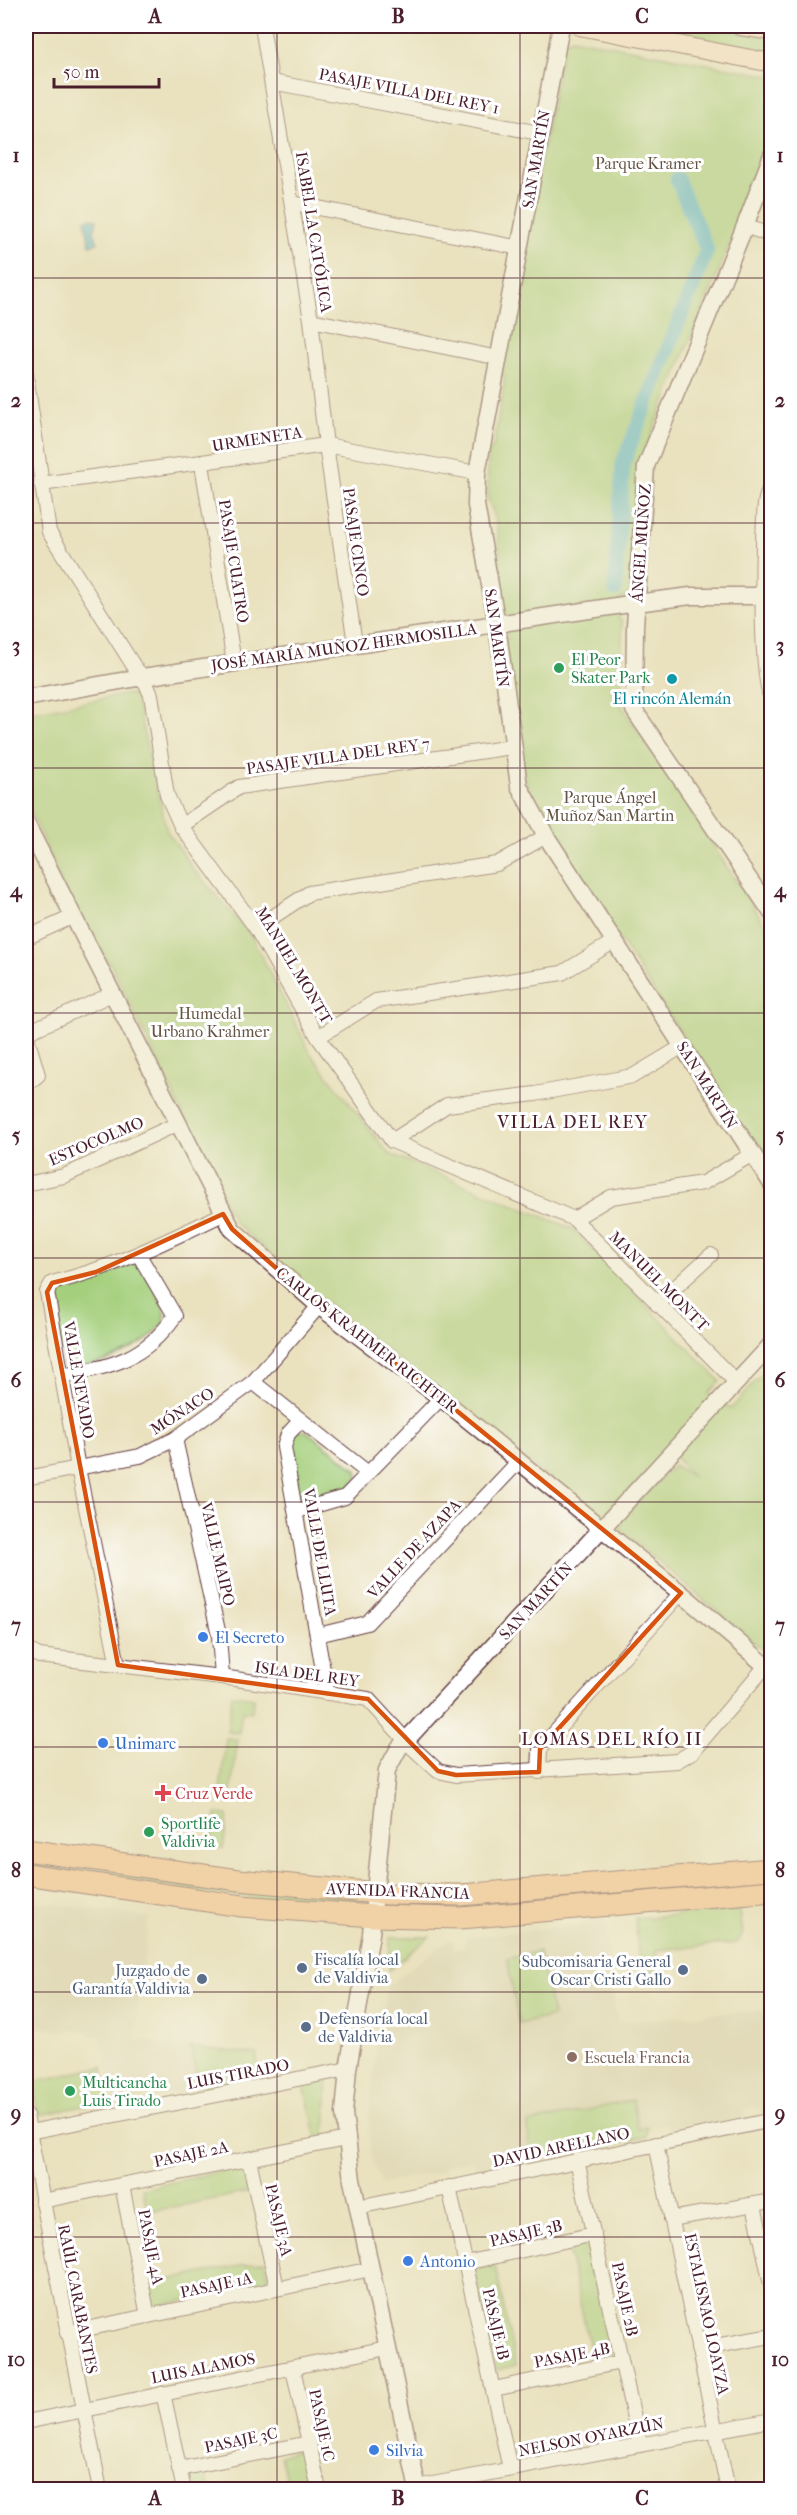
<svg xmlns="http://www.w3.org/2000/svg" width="797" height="2515" viewBox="0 0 797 2515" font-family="'IM FELL French Canon',serif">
<rect width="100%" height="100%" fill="#fff"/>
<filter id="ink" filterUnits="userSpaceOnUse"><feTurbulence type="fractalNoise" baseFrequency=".0167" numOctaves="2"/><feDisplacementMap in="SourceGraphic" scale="12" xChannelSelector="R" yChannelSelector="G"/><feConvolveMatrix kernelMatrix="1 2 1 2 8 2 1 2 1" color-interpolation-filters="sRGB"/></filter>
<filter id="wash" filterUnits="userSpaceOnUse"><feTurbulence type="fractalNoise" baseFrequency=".008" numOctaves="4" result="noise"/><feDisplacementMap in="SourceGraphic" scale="24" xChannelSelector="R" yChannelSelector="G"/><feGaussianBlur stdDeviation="1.35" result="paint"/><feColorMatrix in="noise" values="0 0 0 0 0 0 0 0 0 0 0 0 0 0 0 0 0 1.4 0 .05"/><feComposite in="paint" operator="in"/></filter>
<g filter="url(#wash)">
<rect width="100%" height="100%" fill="#eae1be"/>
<g fill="#d9d1b1">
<path d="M26,1900L149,1917L134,2040L190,2047L200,2088L114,2107L101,2037L90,2035V2032L26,2027Z"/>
<path d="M605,1921L617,2022L764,2010L771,2073V2112L761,2115L756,2106L745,2109L744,2118L670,2132L668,2124L658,2125L648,2127L646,2137L475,2172L472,2160L444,2166V2171L381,2183L371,2156L368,2128L377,2039L384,2040L385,2020L382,2019L387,1986L450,1939L454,1940L453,1948L464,1950L466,1938Z"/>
</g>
<g fill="#a4cf7c" stroke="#777754" stroke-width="1.5">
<path d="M627,26H707L771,38V54Z"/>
<path d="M572,38L771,76V135L764,161L638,467L631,590L626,598L620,599L619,620L622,621L621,705L771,934V1171L555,841L529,791L519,751L504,640L508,639C507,627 499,588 499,579C501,561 499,517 488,501V450L493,448L505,378L501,374L563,42Z"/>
<path d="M128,694L135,695L167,831L194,870L250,934L311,1054L389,1154L573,1229L720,1381L709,1393L731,1409L771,1363V1656C720,1616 673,1571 621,1531V1519L674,1465L693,1477L669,1450L604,1517H598L322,1299L235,1223L111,965L81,927L26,801V713Z"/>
<path d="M131,1263L142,1266C147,1277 166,1305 165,1316C162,1342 87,1375 64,1365L52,1298L61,1287L103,1277Z"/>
<path d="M296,1431H306L357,1470L358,1478L341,1495L309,1505L299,1499L288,1445Z"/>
<path d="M232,1695L254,1698L252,1712L242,1711L239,1733L227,1732Z"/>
<path d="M226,1738L238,1739L231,1791L220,1790Z"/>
<path d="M216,1814L228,1815L223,1849L211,1848Z"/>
<path d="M29,1859L356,1898L358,1905L271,1901L29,1866Z"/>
<path d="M696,1883L698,1890L478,1907L405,1909V1906H449L464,1900Z"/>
<path d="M740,1910L743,1934L737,1943L656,1950L658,1971L640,1972L635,1918Z"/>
<path d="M390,1937H429L389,1970Z"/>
<path d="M539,1951L553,2016L519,2024L507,1959Z"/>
<path d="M190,2047L256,2054L261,2075L200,2088Z"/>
<path d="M102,2067L109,2101L39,2115L32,2082Z"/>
<path d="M328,2080L325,2137L317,2138L304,2086Z"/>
<path d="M633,2100L638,2129L648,2127L646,2137L520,2163L517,2151L529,2147L528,2123Z"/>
<path d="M244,2166L251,2192L148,2212L142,2189Z"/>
<path d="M587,2241L612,2356L593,2361L567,2245Z"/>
<path d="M265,2261L270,2284L152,2307L147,2284Z"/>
<path d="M495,2265L516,2365L497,2370L474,2270Z"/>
<path d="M301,2450L309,2489H288L280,2455Z"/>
<path d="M205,2472L209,2489H191L188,2476Z"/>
</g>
<path fill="#4fb2ce" stroke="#4c687c" stroke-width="1.5" d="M92,218L97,220L94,232L98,243L90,245L85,220Z"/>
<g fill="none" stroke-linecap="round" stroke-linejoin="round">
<path stroke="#4fb2ce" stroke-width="15" d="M615,590L623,463L707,250L677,179"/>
</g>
</g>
<g filter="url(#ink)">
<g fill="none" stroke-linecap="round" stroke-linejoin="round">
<defs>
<g id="minor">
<path d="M262,26L311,320L326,445L355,644"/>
<path d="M272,82L539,133"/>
<path d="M293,203L520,248"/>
<path d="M745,226L772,236"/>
<path d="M311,320L499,358"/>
<path d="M26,374L49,532L135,668L143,677L151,695L167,795L181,826L256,928L318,1037L392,1141L574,1219L736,1382"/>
<path d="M202,464L234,663"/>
<path d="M772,482C769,489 766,497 765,504C762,533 759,681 772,700"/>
<path d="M41,484L326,445L477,473"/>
<path d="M181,826L239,787L512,747"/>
<path d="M256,928L309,893L497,864L546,836"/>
<path d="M26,938L72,917"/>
<path d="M26,1033L112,994"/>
<path d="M26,1034L38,1075L26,1085"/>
<path d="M318,1037L376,1001L562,973L613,942"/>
<path d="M392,1141L447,1105L535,1094L633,1076L683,1046"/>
<path d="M26,1184L64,1176L177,1124"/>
<path d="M574,1219L611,1197L703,1183L751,1155"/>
<path d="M657,1304L711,1255"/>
<path d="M62,1376C112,1366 144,1360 175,1316L139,1255"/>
<path d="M253,1382L368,1473"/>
<path d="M300,1421L288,1434L284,1447L327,1693"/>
<path d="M175,1439L219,1635L222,1677"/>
<path d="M26,1478L140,1456L175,1439L253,1382L319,1306"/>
<path d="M297,1511L345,1497L441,1398"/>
<path d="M318,1635L367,1623L519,1461"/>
<path d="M26,1649L39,1656L222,1677L368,1699L413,1748L438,1771L456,1775L677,1761L692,1752L765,1667"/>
<path d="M118,1665L78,1468L47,1292L52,1283C113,1268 167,1241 223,1214"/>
<path d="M539,1772L540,1749L681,1593"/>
<path d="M26,2115L100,2490"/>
<path d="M29,2132L348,2069"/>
<path d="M656,2144L728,2490"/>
<path d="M249,2159L277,2288"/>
<path d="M577,2160L640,2445"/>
<path d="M122,2185L148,2316"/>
<path d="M449,2187L510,2469"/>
<path d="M42,2201L346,2139"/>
<path d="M754,2205L772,2289"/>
<path d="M358,2207L772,2120"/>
<path d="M671,2219L772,2201"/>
<path d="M466,2263L594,2234"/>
<path d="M67,2333L371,2269"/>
<path d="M698,2349L772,2336"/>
<path d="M293,2368L319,2490"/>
<path d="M494,2389L621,2362"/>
<path d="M163,2393L184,2490"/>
<path d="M26,2422L387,2348"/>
<path d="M179,2469L309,2443"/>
<path d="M417,2487L772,2420"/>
</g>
<g id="tertiary">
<path d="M561,26L477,473L476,505L497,625L519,786L546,836L772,1184"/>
<path d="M772,155L745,226L646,466L635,626L634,710L772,913"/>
<path d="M26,698L143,677L636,603L691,596H772"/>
<path d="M26,823L232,1229L319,1306L441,1398L681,1593L772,1671"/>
<path d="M418,2490L352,2180L344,2113L348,2069L371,1934L387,1770L399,1748L772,1344"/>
</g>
<g id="secondary">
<path d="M579,26L772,63"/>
<path d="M740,26L772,31"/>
</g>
<g id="primary">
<path d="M26,1850L239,1880L388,1894L461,1895L772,1869"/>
<path d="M26,1874L242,1906L373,1916L461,1918L772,1891"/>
</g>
</defs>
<use href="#minor" stroke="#623c41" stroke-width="16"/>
<use href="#tertiary" stroke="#623c41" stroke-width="19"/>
<use href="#secondary" stroke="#623c41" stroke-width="20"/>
<use href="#primary" stroke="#623c41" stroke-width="23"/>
<use href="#minor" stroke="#fff" stroke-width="14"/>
<use href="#tertiary" stroke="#fff" stroke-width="16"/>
<use href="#secondary" stroke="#fde4d1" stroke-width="18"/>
<use href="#primary" stroke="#fabc8b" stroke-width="21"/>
</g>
</g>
<path d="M0 0H797V2515H0ZM223,1214L232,1229L319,1306L441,1398L681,1593L540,1749L539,1772L456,1775L438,1771L368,1699L118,1665L47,1292L52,1283L96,1272Z" fill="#eae1be" fill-opacity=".55" fill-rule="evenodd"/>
<path fill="none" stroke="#d8530f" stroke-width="4.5" stroke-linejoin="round" d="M223,1214L232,1229L319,1306L441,1398L681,1593L540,1749L539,1772L456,1775L438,1771L368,1699L118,1665L47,1292L52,1283L96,1272Z"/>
<path fill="none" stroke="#4a1f2b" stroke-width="1.5" stroke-opacity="0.55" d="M277,26V2490M520,26V2490M26,278H772M26,523H772M26,768H772M26,1013H772M26,1258H772M26,1502H772M26,1747H772M26,1992H772M26,2237H772"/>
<g fill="#2e9e5b" stroke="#fff" stroke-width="2">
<circle cx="559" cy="668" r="6"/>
<circle cx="149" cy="1832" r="6"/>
<circle cx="70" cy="2091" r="6"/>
</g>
<circle fill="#0f9aa8" stroke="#fff" stroke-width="2" cx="672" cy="679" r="6"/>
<g fill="#3f7fe0" stroke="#fff" stroke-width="2">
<circle cx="203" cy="1637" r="6"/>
<circle cx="103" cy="1743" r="6"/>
<circle cx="408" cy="2261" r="6"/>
<circle cx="374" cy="2450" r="6"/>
</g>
<path fill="#e0444e" stroke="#fff" stroke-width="2" d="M160 1784h6v6h6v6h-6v6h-6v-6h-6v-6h6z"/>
<g fill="#5c6f8a" stroke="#fff" stroke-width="2">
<circle cx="302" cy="1968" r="6"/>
<circle cx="683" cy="1970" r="6"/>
<circle cx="202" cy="1979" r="6"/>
<circle cx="306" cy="2027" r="6"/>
</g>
<circle fill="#8d6e63" stroke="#fff" stroke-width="2" cx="572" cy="2057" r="6"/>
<g text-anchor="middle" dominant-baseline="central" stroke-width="6" stroke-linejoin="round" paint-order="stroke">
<g font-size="16" fill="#4a1f2b" stroke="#fff">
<text transform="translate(409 91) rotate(11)">PASAJE VILLA DEL REY 1</text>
<text transform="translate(536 159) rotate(-80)">SAN MARTÍN</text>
<text transform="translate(314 232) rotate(81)">ISABEL LA CATÓLICA</text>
<text transform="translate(257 439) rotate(-9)">URMENETA</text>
<text transform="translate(356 542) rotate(82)">PASAJE CINCO</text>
<text transform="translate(641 543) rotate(-86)">ÁNGEL MUÑOZ</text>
<text transform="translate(234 561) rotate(81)">PASAJE CUATRO</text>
<text transform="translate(497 638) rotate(82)">SAN MARTÍN</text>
<text transform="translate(344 647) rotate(-8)">JOSÉ MARÍA MUÑOZ HERMOSILLA</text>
<text transform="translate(338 756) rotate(-8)">PASAJE VILLA DEL REY 7</text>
<text transform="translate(294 965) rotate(59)">MANUEL MONTT</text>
<text transform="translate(707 1085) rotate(58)">SAN MARTÍN</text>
<text transform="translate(96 1141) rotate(-23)">ESTOCOLMO</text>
<text transform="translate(659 1281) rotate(45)">MANUEL MONTT</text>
<text transform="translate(367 1340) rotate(38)">CARLOS KRAHMER RICHTER</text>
<text transform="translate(79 1380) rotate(80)">VALLE NEVADO</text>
<text transform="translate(182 1411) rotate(-33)">MÓNACO</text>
<text transform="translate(414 1549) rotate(-47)">VALLE DE AZAPA</text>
<text transform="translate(320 1552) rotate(80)">VALLE DE LLUTA</text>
<text transform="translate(218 1554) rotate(77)">VALLE MAIPO</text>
<text transform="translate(536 1601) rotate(-47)">SAN MARTÍN</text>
<text transform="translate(307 1674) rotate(8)">ISLA DEL REY</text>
<text transform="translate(398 1891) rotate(2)">AVENIDA FRANCIA</text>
<text transform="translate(238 2074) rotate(-11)">LUIS TIRADO</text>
<text transform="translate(561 2147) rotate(-12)">DAVID ARELLANO</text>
<text transform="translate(191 2154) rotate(-12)">PASAJE 2A</text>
<text transform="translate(279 2220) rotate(77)">PASAJE 3A</text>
<text transform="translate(526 2233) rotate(-13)">PASAJE 3B</text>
<text transform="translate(151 2247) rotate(79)">PASAJE 4A</text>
<text transform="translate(216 2285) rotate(-12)">PASAJE 1A</text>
<text transform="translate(78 2299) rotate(79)">RAÚL CARABANTES</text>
<text transform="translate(625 2299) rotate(78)">PASAJE 2B</text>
<text transform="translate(707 2314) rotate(78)">ESTALISNAO LOAYZA</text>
<text transform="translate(496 2324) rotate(77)">PASAJE 1B</text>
<text transform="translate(572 2355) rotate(-11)">PASAJE 4B</text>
<text transform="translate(203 2368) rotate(-11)">LUIS ALAMOS</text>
<text transform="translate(322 2425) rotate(78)">PASAJE 1C</text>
<text transform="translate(591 2437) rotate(-11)">NELSON OYARZÚN</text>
<text transform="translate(241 2440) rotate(-12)">PASAJE 3C</text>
</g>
<g font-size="16" fill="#655443" stroke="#fff">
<text x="648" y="163">Parque Kramer</text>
<text x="610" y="797">Parque Ángel<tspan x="610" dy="18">Muñoz/San Martin</tspan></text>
<text x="210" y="1013">Humedal<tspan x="210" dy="18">Urbano Krahmer</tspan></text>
</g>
<g font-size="16" fill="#27864d" stroke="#fff" text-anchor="start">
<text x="571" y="659">El Peor<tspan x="571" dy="18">Skater Park</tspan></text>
<text x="161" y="1823">Sportlife<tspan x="161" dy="18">Valdivia</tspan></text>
<text x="82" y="2082">Multicancha<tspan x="82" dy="18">Luis Tirado</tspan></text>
</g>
<g font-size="16" fill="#0d838f" stroke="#fff">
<text x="672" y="698">El rincón Alemán</text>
</g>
<g font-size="16" fill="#366cbe" stroke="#fff" text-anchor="start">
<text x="215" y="1637">El Secreto</text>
<text x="115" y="1743">Unimarc</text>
<text x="420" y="2261">Antonio</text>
<text x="386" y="2450">Silvia</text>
</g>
<g font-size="16" fill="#be3a42" stroke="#fff" text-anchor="start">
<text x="175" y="1793">Cruz Verde</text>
</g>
<g font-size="16" fill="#4e5e75" stroke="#fff" text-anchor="start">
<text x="314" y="1959">Fiscalía local<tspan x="314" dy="18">de Valdivia</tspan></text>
<text x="671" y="1961" text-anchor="end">Subcomisaria General<tspan x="671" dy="18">Oscar Cristi Gallo</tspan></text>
<text x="190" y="1970" text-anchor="end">Juzgado de<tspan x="190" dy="18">Garantía Valdivia</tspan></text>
<text x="318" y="2018">Defensoría local<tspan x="318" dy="18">de Valdivia</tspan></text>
</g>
<g font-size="16" fill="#785e54" stroke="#fff" text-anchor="start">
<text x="584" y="2057">Escuela Francia</text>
</g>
<g font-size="18" letter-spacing="1.5" fill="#4a1f2b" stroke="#fff">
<text x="573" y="1122">VILLA DEL REY</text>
<text x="612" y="1739">LOMAS DEL RÍO II</text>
</g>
</g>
<rect width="797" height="2515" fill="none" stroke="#fff" stroke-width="66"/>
<path d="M54 78v9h105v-9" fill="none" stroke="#4a1f2b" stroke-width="3"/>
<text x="63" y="78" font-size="18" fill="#4a1f2b" stroke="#ffffff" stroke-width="4.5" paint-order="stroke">50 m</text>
<rect x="33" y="33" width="731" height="2449" fill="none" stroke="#4a1f2b" stroke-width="2"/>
<g font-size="20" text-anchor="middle" font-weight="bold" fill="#4a1f2b">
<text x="155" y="23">A</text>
<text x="398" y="23">B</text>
<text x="642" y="23">C</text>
<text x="16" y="162">1</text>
<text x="780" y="162">1</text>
<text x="16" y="407">2</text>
<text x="780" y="407">2</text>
<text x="16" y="652">3</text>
<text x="780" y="652">3</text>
<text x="16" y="897">4</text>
<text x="780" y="897">4</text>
<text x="16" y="1142">5</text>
<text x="780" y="1142">5</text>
<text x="16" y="1387">6</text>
<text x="780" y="1387">6</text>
<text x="16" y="1632">7</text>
<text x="780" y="1632">7</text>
<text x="16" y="1877">8</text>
<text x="780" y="1877">8</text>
<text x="16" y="2121">9</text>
<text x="780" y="2121">9</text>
<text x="16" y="2366">10</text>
<text x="780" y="2366">10</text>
<text x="155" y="2505">A</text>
<text x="398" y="2505">B</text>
<text x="642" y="2505">C</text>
</g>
</svg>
